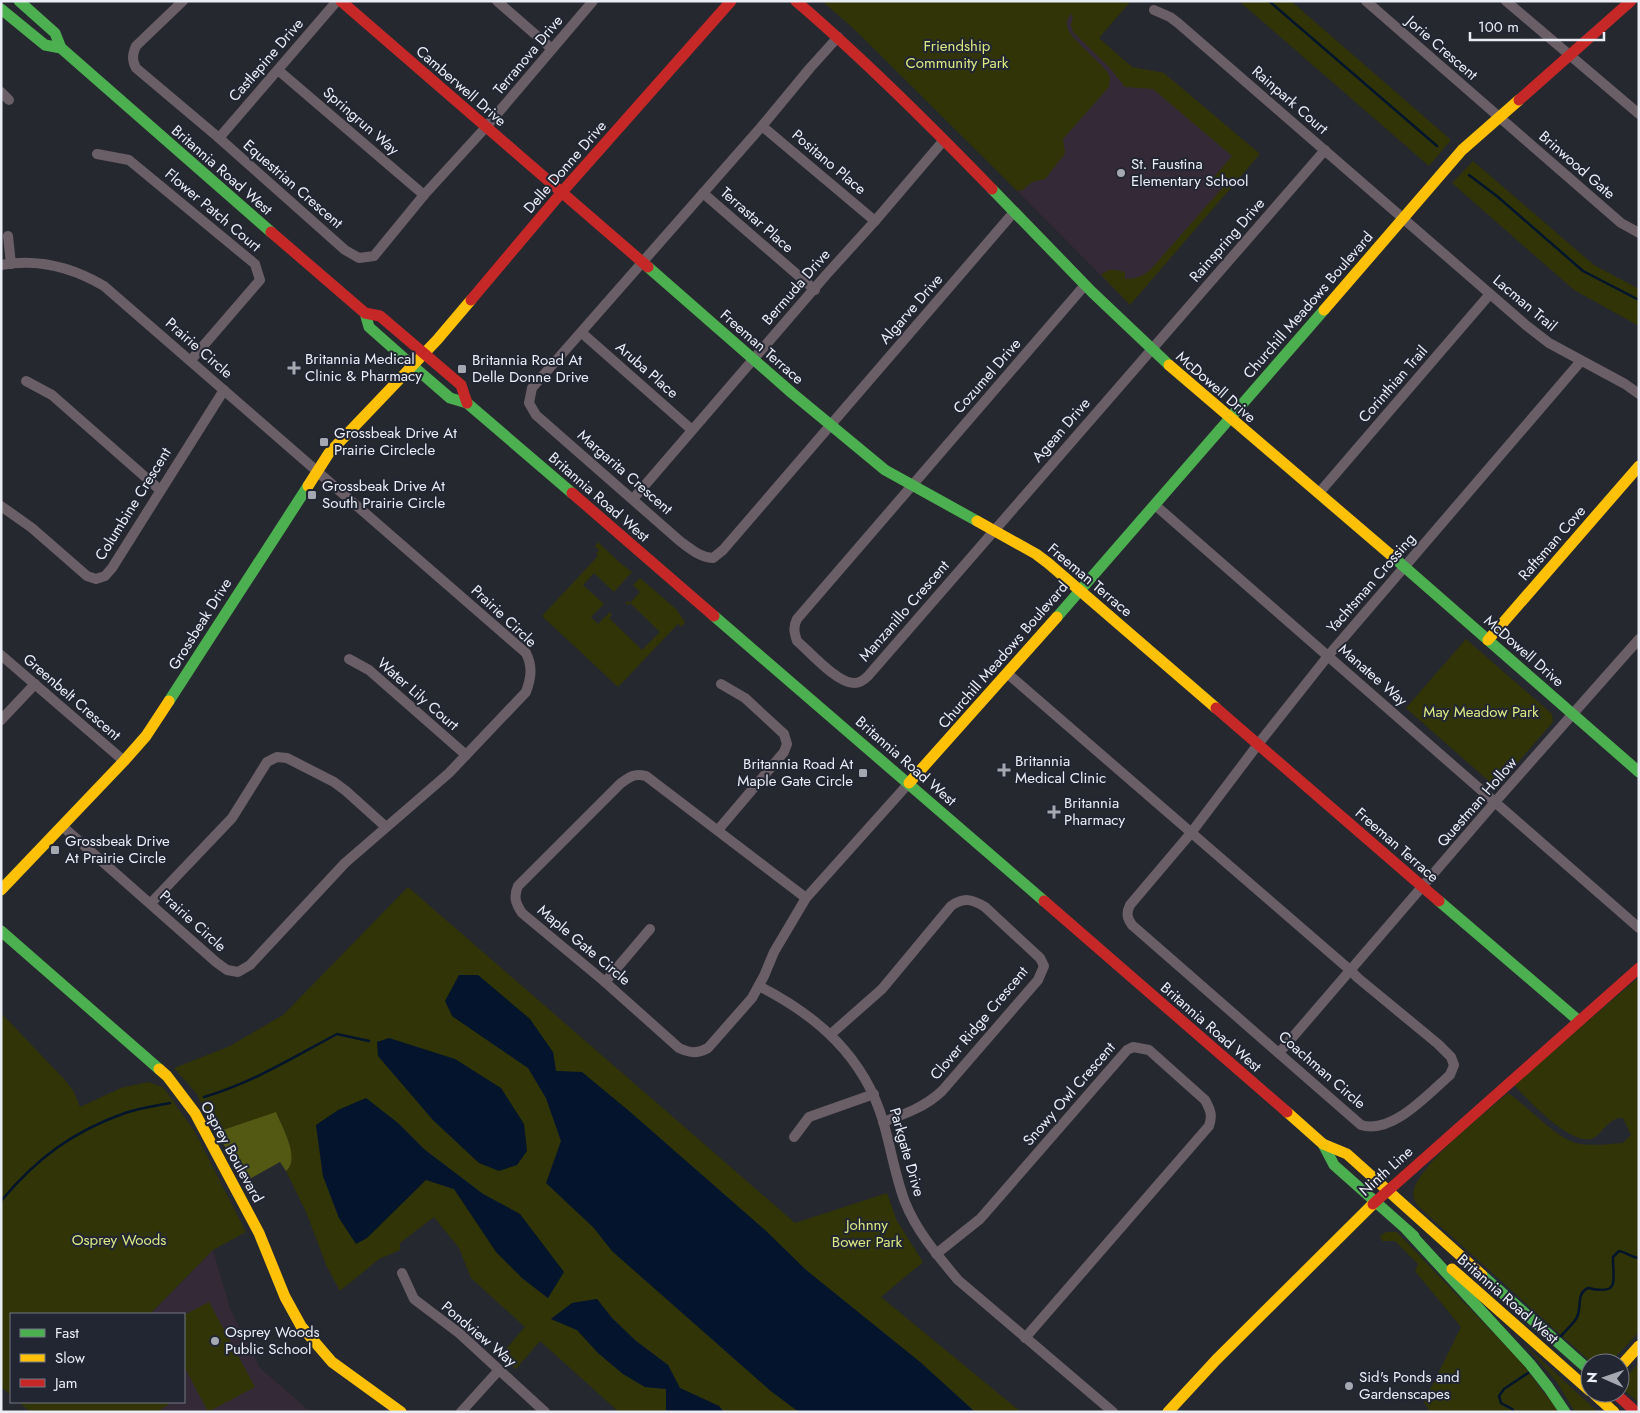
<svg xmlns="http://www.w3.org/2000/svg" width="1640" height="1413" viewBox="0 0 1640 1413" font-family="Jost,sans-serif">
<rect width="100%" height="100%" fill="#26282f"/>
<g fill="#342936">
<path d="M1071,14L1132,67L1164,73L1260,154L1130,305L958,131Z"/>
<path d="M213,1250L230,1309L260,1368L311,1412H158L171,1402H184V1314H150Z"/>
</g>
<g fill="#303406" fill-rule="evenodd">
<path d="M822,1H1131L1099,38L1132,67L1164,73L1260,154L1130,305L1101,275C1109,267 1115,270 1125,272V279C1136,279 1144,276 1152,268L1224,186L1214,177L1232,156L1153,89L1125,87L1110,68L1073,32L1071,25L1073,16L1071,14C1067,18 1066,24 1068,29C1071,38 1099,62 1107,71L1110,77L1109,87L1063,139L1065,152L1064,155L1045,179L1032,182L1023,190L1017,191L854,29Z"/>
<path d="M1239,1H1291L1451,140L1429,166Z"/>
<path d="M1473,161L1594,265L1639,289V326L1574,290L1452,183Z"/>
<path d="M598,542L619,562L632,572L614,592L594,573L583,585L604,604L591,617L598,624L610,612L612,615L609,618L642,650L660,632L630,603L628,605L625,603L628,601L630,603L640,592L633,585L640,578L676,609L685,622L682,627L678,624L618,687L542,616L598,556L596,554L599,550L595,547Z"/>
<path d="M1466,639L1552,714L1553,722L1500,783L1492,784L1406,708Z"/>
<path d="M408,887L795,1223L887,1193L897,1221L923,1262L881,1297L1021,1412H975L920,1362L806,1270L765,1230L629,1111L582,1073L556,1071L553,1052L452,1016L528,1068L546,1098L561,1141L555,1191L594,1228L612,1251L772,1392L799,1412H724L719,1406L679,1388L668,1365L636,1341L612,1318L597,1299L572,1303L551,1319L577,1330L598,1353L623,1374L645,1387L667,1389L666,1412H619L540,1341L516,1369L500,1356L525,1327L471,1278L459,1248L434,1217L400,1243V1250L379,1259L340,1291L327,1267L306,1212L286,1171C300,1159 283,1127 276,1113L217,1132L196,1093L174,1068L230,1046L283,1015ZM378,1056L479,1163L433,1120ZM398,1123L425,1150L483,1194L520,1214L548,1298L522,1278L454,1189L425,1179L339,1218L323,1176L316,1125Z"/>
<path d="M1639,977V1332L1610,1363H1592L1418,1206C1414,1201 1412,1195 1414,1189C1424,1160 1484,1114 1508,1093C1528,1106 1558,1141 1580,1144C1594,1146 1609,1144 1623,1143L1631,1135L1623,1118C1610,1117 1604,1131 1595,1137C1575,1151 1527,1099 1514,1085Z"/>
<path d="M1,1013L64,1079L74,1092L80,1107L121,1088L148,1082L163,1087L195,1132L246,1232L213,1250L150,1314H11V1395L1,1387Z"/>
<path d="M1386,1232H1397L1520,1361L1559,1412H1430L1424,1402L1461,1327L1415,1271L1418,1264L1395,1241H1382L1380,1236Z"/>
<path d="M209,1302L255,1387L208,1412L184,1366V1315Z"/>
<path d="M1523,1343L1598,1412H1575L1556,1381Z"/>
<path d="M1639,1362V1403L1623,1389L1628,1375Z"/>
<path d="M19,1402H171L158,1412H30Z"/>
</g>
<path fill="#535912" d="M276,1112C282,1127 301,1159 286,1171L280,1162L244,1182L217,1132Z"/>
<g fill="#03142c">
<path d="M459,975H478L530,1019L553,1052L556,1071L582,1072L629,1111L765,1230L806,1270L920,1362L975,1412H799L772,1392L612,1251L594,1228L546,1183L561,1141L546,1098L528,1068L452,1016L445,1001Z"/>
<path d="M389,1038L455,1059L501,1088L524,1124L527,1151L517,1165L499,1171L479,1163L433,1120L378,1056L377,1042Z"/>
<path d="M366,1098L398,1123L425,1150L483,1194L520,1214L564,1272L548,1298L522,1278L496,1252L454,1189L426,1180L367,1238L356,1244L339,1218L323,1176L316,1125L338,1110Z"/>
<path d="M597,1299L612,1318L636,1341L668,1365L680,1388L719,1406L724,1412H666V1389L645,1387L623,1374L598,1353L577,1330L551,1319L572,1303Z"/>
</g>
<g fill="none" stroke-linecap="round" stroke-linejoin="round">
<g stroke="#03142c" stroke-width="2.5">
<path d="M1269,1L1437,146"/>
<path d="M1469,175L1498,197L1583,271L1639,300"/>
<path d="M204,1097C252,1083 294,1057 337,1034L369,1041"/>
<path d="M1,1201C37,1158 72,1132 125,1113C139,1108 155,1106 170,1103"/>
<path d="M1560,1337C1565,1331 1572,1325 1576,1319C1583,1308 1575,1294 1588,1288C1620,1295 1613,1283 1613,1257L1619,1251C1626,1252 1632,1258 1639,1258"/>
<path d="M1514,1412L1512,1409L1501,1403L1499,1396L1504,1389L1528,1373"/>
</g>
<g stroke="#6a5e67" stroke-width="10">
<path d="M183,1L136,46C132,55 132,60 136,68L219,138L345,250L359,258L374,256L424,195L486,127L593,1"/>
<path d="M497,1L552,49"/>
<path d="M1366,1L1621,223L1639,233"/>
<path d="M1506,1L1639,114"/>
<path d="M1154,10L1170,17L1178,23L1527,326L1549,343L1625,384L1639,394"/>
<path d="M838,37L810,68L762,126L532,388L529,403L536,415L681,542C692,550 700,557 713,558L723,550L1014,212"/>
<path d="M278,70L424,195"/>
<path d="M1,92L9,100"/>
<path d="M762,126L875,221"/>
<path d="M219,138L337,1"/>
<path d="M97,154L129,160L255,264L260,280L191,360"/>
<path d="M703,193L815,290"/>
<path d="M8,236L11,264"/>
<path d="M1,265C38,258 72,267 104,286L526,653C533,667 531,678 526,692L449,773L345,863L250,965L238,972L227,970L216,962L62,826"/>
<path d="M1085,285L797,619C793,627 794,632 797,641C810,652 837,683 854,683C860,683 864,680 868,676L1325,150"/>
<path d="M582,333L692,430"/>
<path d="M26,381L52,395L160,490"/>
<path d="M1319,493L1490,294"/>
<path d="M633,499L826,275L875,221L944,140"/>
<path d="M1155,505L1639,928"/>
<path d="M1,506L32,528L87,576L96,579L105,576L112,568L224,390"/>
<path d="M1,655L124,761"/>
<path d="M349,659L369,670L466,755"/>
<path d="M1008,674L1350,970L1358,978L1438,1044L1451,1057L1454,1065L1450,1075C1428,1094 1392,1135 1361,1125L1132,925C1127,918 1126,913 1130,905L1191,833L1259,743L1328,656L1581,361"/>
<path d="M1,720L35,684"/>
<path d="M718,830L784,752L787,744L784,734L745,698L721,684"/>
<path d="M806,898L646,776C634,773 629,777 620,784L518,886C513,897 516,904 522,913L605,982L679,1048C690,1053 697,1054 708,1048L752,998L764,976L774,952L806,898L909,783"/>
<path d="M151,903L232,818L267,762L277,757L287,758L334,782L346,791L386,827"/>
<path d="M605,982L650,929"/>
<path d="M759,986C818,1016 864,1057 883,1121C891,1148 895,1176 905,1202C917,1232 938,1256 958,1280L1113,1412"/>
<path d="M831,1034L882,989L951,906C964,897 972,899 985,907L1040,958L1044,966L1038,980L942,1091C925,1107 905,1114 883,1122"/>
<path d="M1279,1053L1495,802L1639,639"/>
<path d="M794,1137L809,1117L874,1094"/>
<path d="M936,1254L980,1219L1127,1050L1133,1047L1149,1050L1205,1100C1210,1109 1213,1115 1209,1126L1025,1338"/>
<path d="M402,1273L414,1299L459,1333L545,1412"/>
<path d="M461,1412L499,1370"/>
</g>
<g stroke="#4caf50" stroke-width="11">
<path d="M19,1L55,33L61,48L271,232"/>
<path d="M1,9L45,45L61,48"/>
<path d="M992,189L1092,292L1169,365"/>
<path d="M648,267L792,393L885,470L977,521"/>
<path d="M365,313L369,327L413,366L450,398L467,403L572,493"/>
<path d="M1392,556L1639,772"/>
<path d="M714,616L1044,901"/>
<path d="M1057,617L1324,310"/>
<path d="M169,701L308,486"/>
<path d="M1439,901L1579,1021"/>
<path d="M1,931L159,1069"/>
<path d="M1323,1144L1334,1165L1414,1236"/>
<path d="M1407,1230L1530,1364L1548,1387L1565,1412"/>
<path d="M1482,1275L1590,1371"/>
</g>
<g stroke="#ffc107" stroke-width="11">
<path d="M1324,310L1462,150L1519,100"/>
<path d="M1169,365L1392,556"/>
<path d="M308,486L329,453L437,340L471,300"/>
<path d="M977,521L1036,554L1048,563L1216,708"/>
<path d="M1488,640L1639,466"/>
<path d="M909,783L1057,617"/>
<path d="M1,890L124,761L146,736L169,701"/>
<path d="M159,1069L167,1076L195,1113L259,1233L285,1297L301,1326L332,1362L401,1412"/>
<path d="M1287,1112L1323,1144L1347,1154L1482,1275"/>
<path d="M1452,1269L1590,1391"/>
<path d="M1620,1367L1639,1346"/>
<path d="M1594,1394L1614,1412"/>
<path d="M1601,1400L1603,1393"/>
<path d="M1168,1412L1216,1360L1373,1204"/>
</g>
<g stroke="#c62828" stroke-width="11">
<path d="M341,1L648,267"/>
<path d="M796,1C865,60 929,124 992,189"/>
<path d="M1519,100L1631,1"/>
<path d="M271,232L365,313L380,316L461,385L467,403"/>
<path d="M471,300L562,192L731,1"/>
<path d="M572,493L714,616"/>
<path d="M1216,708L1439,901"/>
<path d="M1044,901L1287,1112"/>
<path d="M1373,1204L1639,968"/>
<path d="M1615,1393L1636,1412"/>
</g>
</g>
<g fill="#a5a8b0" stroke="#222633" stroke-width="2">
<circle cx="1121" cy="173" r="5"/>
<path d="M291.5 360.5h5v5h5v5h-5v5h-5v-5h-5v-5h5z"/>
<rect x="457" y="364" width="10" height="10" rx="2.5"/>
<rect x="319" y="437" width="10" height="10" rx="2.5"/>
<rect x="307" y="490" width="10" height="10" rx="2.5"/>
<path d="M1001.5 762.5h5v5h5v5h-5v5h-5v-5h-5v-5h5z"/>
<rect x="858" y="768" width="10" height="10" rx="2.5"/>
<path d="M1051.5 804.5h5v5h5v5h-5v5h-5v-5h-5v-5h5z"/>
<rect x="50" y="845" width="10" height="10" rx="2.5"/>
<circle cx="215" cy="1341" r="5"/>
<circle cx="1349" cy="1386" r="5"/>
</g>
<g text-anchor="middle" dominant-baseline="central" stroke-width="4" stroke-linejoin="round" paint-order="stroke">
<g font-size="15" fill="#dbe980" stroke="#222633">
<text x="957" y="46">Friendship<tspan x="957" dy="17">Community Park</tspan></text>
<text x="1481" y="712">May Meadow Park</text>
<text x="867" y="1225">Johnny<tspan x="867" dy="17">Bower Park</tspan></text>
<text x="119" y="1240">Osprey Woods</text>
</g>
<g font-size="15" fill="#eaedf5" stroke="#222633">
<text transform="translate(1442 48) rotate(41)">Jorie Crescent</text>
<text transform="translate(528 55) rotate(-50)">Terranova Drive</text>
<text transform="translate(266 60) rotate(-49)">Castlepine Drive</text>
<text transform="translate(461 86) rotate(41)">Camberwell Drive</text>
<text transform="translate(1290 100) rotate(41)">Rainpark Court</text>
<text transform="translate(361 121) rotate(41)">Springrun Way</text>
<text transform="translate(829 162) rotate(40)">Positano Place</text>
<text transform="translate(1577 165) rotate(41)">Brinwood Gate</text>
<text transform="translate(565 167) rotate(-49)">Delle Donne Drive</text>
<text transform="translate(222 170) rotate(41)">Britannia Road West</text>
<text transform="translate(293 184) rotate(41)">Equestrian Crescent</text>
<text transform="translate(213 210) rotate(40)">Flower Patch Court</text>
<text transform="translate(757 220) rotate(41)">Terrastar Place</text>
<text transform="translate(1227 240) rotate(-49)">Rainspring Drive</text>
<text transform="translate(796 287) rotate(-49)">Bermuda Drive</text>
<text transform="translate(1525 303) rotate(40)">Lacman Trail</text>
<text transform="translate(1308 305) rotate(-49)">Churchill Meadows Boulevard</text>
<text transform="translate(911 309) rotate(-49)">Algarve Drive</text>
<text transform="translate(762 347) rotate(41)">Freeman Terrace</text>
<text transform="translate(199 348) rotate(41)">Prairie Circle</text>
<text transform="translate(647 370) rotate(41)">Aruba Place</text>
<text transform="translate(987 376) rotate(-49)">Cozumel Drive</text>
<text transform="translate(1393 384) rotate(-49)">Corinthian Trail</text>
<text transform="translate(1216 387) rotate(41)">McDowell Drive</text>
<text transform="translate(1061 430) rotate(-49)">Agean Drive</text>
<text transform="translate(625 472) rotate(41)">Margarita Crescent</text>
<text transform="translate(599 497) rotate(41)">Britannia Road West</text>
<text transform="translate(133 504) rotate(-58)">Columbine Crescent</text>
<text transform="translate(1552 543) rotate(-49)">Raftsman Cove</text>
<text transform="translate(1090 580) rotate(40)">Freeman Terrace</text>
<text transform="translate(1371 583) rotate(-49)">Yachtsman Crossing</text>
<text transform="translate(904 611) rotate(-49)">Manzanillo Crescent</text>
<text transform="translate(504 616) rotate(43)">Prairie Circle</text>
<text transform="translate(200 624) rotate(-58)">Grossbeak Drive</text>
<text transform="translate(1524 651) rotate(41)">McDowell Drive</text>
<text transform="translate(1003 655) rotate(-49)">Churchill Meadows Boulevard</text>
<text transform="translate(1373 675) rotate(41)">Manatee Way</text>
<text transform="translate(418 694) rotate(41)">Water Lily Court</text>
<text transform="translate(72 697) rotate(41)">Greenbelt Crescent</text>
<text transform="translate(906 761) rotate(41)">Britannia Road West</text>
<text transform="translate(1477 802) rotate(-49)">Questman Hollow</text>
<text transform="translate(1397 845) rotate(41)">Freeman Terrace</text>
<text transform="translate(193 921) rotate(42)">Prairie Circle</text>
<text transform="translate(584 945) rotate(40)">Maple Gate Circle</text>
<text transform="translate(979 1023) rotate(-50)">Clover Ridge Crescent</text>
<text transform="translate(1211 1027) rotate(41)">Britannia Road West</text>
<text transform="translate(1322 1070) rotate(41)">Coachman Circle</text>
<text transform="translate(1069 1094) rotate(-49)">Snowy Owl Crescent</text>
<text transform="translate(232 1152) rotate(61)">Osprey Boulevard</text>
<text transform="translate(907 1152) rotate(74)">Parkgate Drive</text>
<text transform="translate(1386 1171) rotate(-42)">Ninth Line</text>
<text transform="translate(1508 1299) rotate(41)">Britannia Road West</text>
<text transform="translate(479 1334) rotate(40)">Pondview Way</text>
</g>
<g font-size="15" fill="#eaedf5" stroke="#222633" text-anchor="start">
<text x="1131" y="164">St. Faustina<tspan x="1131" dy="17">Elementary School</tspan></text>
<text x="305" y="359">Britannia Medical<tspan x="305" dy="17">Clinic &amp; Pharmacy</tspan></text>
<text x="472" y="360">Britannia Road At<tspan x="472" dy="17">Delle Donne Drive</tspan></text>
<text x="334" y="433">Grossbeak Drive At<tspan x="334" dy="17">Prairie Circlecle</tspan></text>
<text x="322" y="486">Grossbeak Drive At<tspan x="322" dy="17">South Prairie Circle</tspan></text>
<text x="1015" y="761">Britannia<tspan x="1015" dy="17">Medical Clinic</tspan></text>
<text x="853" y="764" text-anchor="end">Britannia Road At<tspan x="853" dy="17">Maple Gate Circle</tspan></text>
<text x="1064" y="803">Britannia<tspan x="1064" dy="17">Pharmacy</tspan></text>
<text x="65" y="841">Grossbeak Drive<tspan x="65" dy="17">At Prairie Circle</tspan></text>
<text x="225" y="1332">Osprey Woods<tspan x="225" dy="17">Public School</tspan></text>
<text x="1359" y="1377">Sid's Ponds and<tspan x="1359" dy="17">Gardenscapes</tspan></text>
</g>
</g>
<rect width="1640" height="1413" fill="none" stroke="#eaedf5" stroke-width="5"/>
<rect x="10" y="1313" width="175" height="90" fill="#222633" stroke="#727681"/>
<rect x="20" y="1329" width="25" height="8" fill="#4caf50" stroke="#727681"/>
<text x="55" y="1338" font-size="15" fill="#eaedf5">Fast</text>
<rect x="20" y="1354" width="25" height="8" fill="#ffc107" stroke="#727681"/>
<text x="55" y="1363" font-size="15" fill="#eaedf5">Slow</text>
<rect x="20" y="1379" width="25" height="8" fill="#c62828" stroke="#727681"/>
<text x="55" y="1388" font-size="15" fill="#eaedf5">Jam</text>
<g transform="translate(1605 1378) rotate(272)"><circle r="24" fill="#222633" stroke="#727681"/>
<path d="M0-4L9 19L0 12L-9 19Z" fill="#a5a8b0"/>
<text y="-8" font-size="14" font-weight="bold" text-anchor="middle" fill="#eaedf5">N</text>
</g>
<path d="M1470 32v8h134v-8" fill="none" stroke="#eaedf5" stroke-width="2.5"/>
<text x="1478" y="32" font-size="15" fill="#eaedf5" stroke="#222633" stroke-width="4" paint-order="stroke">100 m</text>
</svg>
